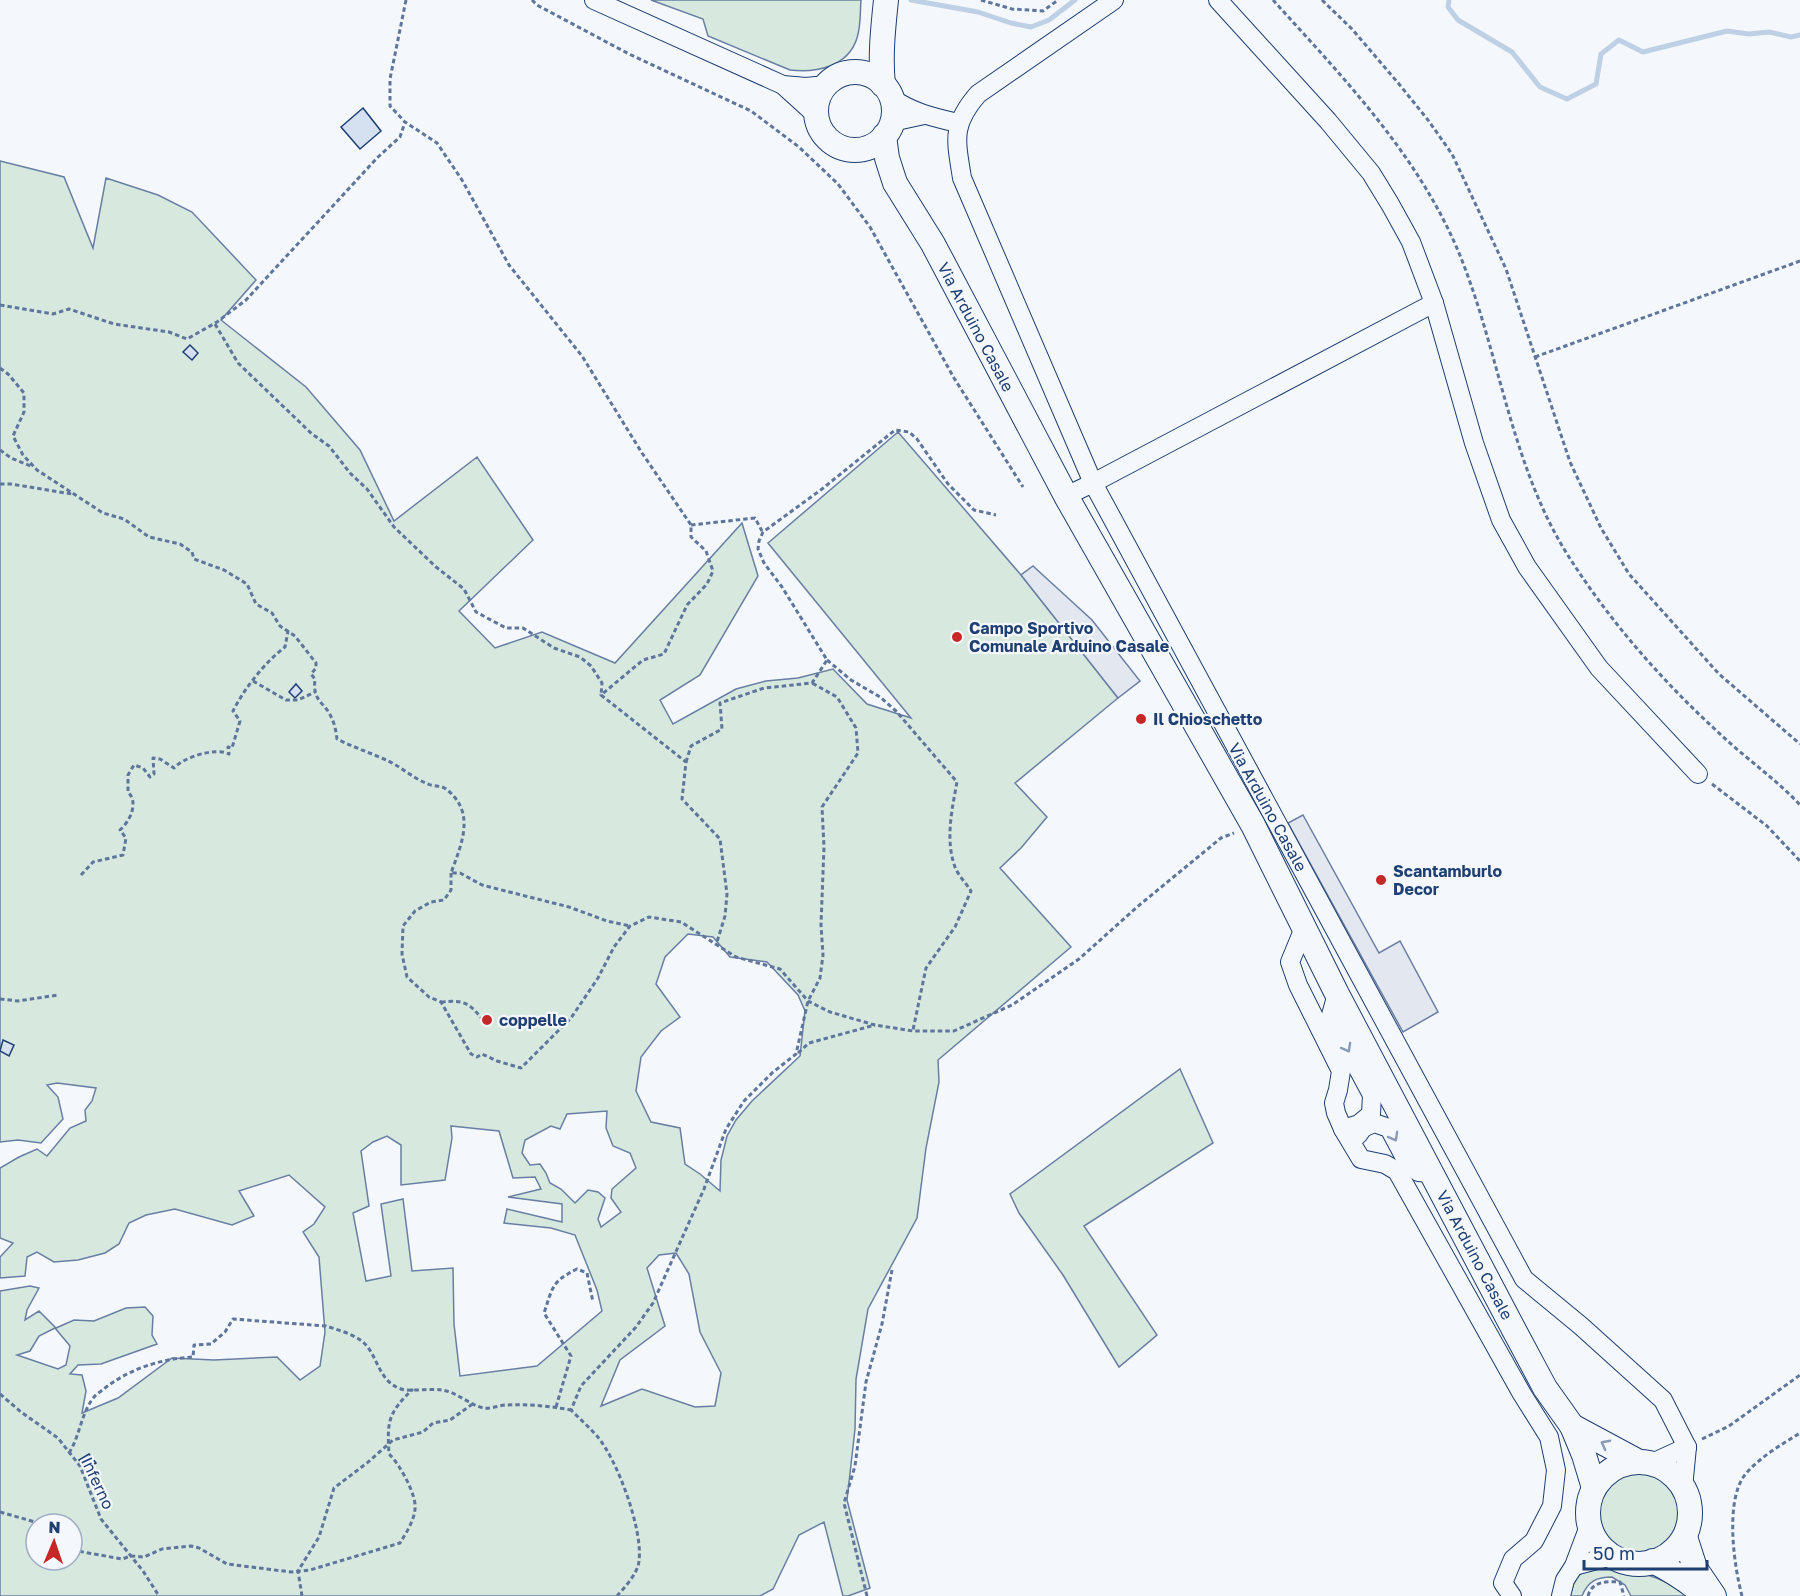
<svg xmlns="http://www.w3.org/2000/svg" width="1800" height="1596" viewBox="0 0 1800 1596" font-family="'Golos Text',sans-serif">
<rect width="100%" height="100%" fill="#f4f7fb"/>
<g fill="#d7e8df" stroke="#687fa3" stroke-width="1.5" fill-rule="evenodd">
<path d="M651,0H861C860,12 861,26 857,38C848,67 816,73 790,70L708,36L703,19Z"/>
<path d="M0,161L64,177L93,248L106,178L158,195L192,212L256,280L221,320L306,387L360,450L394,521L477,457L533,540L459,611L495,648L542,632L615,663L742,523L758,576L700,675L660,700L673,724L736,689L766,681L798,678L833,669L867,704L911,718L768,543L898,432L1021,575L1118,698L1015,783L1047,817L1021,848L1000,868L1071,947L938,1060L939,1082L926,1148L917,1218L868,1309L856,1379L855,1429L847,1500L870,1588L848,1596H843L824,1522L799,1535L773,1589L760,1596H0V1291L30,1286L39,1288L27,1310L25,1320L39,1311L56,1328L74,1320L94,1321L126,1308L145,1307L153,1316L152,1335L157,1344L101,1364L78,1365L70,1374L82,1375L86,1391L82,1413L118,1398L172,1358L214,1360L277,1357L300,1380L320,1366L325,1332L319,1257L303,1232L314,1224L325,1207L289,1175L239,1191L254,1216L232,1225L175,1209L146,1215L129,1223L119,1244L105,1253L78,1260L54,1262L37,1252L27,1257L25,1276L0,1278V1257L13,1243L0,1238V1168L19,1157L37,1149L47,1156L70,1128L86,1121L85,1110L92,1101L96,1088L57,1083L47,1085L58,1097L63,1119L41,1143L18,1140L0,1142ZM688,934L713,937L730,957L767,962L798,995L805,1011L800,1056L752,1101L736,1120L727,1136L721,1160L720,1191L700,1174L685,1164L680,1128L651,1122L636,1091L641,1057L661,1031L680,1017L656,984L665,957ZM607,1111L606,1128L613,1146L630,1153L636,1168L612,1189L611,1198L621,1212L601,1227L598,1219L605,1198L598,1192L588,1190L575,1203L561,1189L550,1183L546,1173L540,1164L530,1165L522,1153L525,1140L551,1126L560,1129L567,1114ZM451,1126L499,1131L513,1178L535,1177L541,1189L508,1197L562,1204V1222L507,1209L504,1223L551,1228L575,1235L597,1290L602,1311L537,1366L460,1376L454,1324L453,1268L412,1271L403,1199L381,1204L391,1276L366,1281L353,1213L369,1206L361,1151L373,1142L387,1136L401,1145V1185L445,1180L452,1138ZM676,1253L689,1274L700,1332L721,1373L715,1406L695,1407L642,1389L601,1406L620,1360L665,1326L647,1268L659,1255ZM55,1328L70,1346L66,1365L58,1369L17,1355L30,1351L39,1336ZM36,1524H72V1560H36Z"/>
<path d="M1180,1069L1213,1143L1084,1226L1157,1335L1119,1367L1063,1275L1019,1213L1010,1194Z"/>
<circle cx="1639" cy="1513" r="40"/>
<path d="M1606,1565C1638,1573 1660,1574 1687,1596H1631L1625,1585L1612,1577C1597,1577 1588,1581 1582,1596H1570C1576,1570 1582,1572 1606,1565Z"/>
</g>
<g fill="#e3e8f0" stroke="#687fa3" stroke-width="1.5">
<path d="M1033,566L1092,620L1140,681L1118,698L1021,575Z"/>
<path d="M1303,815L1379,953L1400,941L1438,1012L1403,1032L1288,823Z"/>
</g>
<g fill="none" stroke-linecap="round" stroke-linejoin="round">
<g stroke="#bed0e5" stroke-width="5">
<path d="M911,0L978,12L1011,23L1031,27L1049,20L1075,0"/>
<path d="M1449,0L1448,7L1458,20L1512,52L1540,87L1567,99L1596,84L1601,54L1619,40L1643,52L1727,31L1749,34L1769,32L1791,37L1800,35"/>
</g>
</g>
<g fill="#d5e0f0" stroke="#1d3f73" stroke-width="1.5">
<path d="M363,108L381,131L360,149L341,127Z"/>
<path d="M190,345L198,353L192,360L183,352Z"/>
<path d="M296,684L302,691L295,698L289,692Z"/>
<path d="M3,1040L14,1045L9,1056L0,1051Z"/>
<path d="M89,1454L96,1463L85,1470L79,1460Z"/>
</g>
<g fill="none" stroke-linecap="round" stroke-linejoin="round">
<defs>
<g id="minor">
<path d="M594,0L783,85L806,87L826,85"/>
<path d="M1114,0L978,94C951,125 956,140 962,178L1093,483L1434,303"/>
<path d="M1218,0L1328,121L1371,173L1390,204L1411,242L1434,303L1474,443L1501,520L1527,567L1599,668L1698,774"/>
<path d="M783,85L816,115"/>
<path d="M891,98C914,113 932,117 958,123"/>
<path d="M892,122L924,115"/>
<path d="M1066,496L1093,483L1524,1279L1581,1326L1663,1400L1687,1447"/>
<path d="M1304,928L1290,962L1298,985L1341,1071L1338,1090L1334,1103L1336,1113L1343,1129L1361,1159L1385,1164L1397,1171L1522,1394L1549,1437L1556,1470L1552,1506L1534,1541L1513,1559L1503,1583L1512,1596"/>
<path d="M1337,994L1331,1015L1336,1028L1372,1095L1371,1114L1359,1124L1343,1129"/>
<path d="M1358,1135L1363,1128L1374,1123L1389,1128L1405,1158L1418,1172L1432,1173"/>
<path d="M1652,1463L1687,1447"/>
<path d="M1683,1488L1687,1447"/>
<path d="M1574,1566L1612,1556"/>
<path d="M1561,1596L1565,1580L1574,1566L1589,1526"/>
</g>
<g id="major">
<circle cx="855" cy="111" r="39"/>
<path d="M883,85C880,56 883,29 886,0"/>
<path d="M884,136L887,158L895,183L933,244L1066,496L1253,825L1337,994L1513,1328L1545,1388L1572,1426L1584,1455L1594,1488"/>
<path d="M1572,1426L1639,1462"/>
<circle cx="1639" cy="1513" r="51"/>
<path d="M1685,1537L1695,1568L1714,1596"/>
<path d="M1653,1561C1672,1571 1689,1581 1705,1596"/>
</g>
</defs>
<use href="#minor" stroke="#1d3f73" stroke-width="20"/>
<use href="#major" stroke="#1d3f73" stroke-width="26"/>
<g stroke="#5e769c" stroke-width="3" stroke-dasharray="4.5 3" stroke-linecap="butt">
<path d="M406,0L390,79V106L405,122L437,143L462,180L509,265L582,356L642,453L691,525V537L706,551L713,571L707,584L687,605L664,654L643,660L601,695L686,762L682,799L720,839L727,894L725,916L716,945"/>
<path d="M532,0L537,5L629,54L751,111L799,147L838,184L870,227L954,378L1023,487"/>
<path d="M981,0L1012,9L1043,11L1058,0"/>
<path d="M1273,0C1348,83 1427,164 1466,271C1500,362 1513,464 1564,549C1606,617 1660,679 1719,733C1745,758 1776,779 1800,805"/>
<path d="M1322,0L1352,29L1399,84L1428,120L1452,154L1506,269L1570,462L1601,528L1629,574L1719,674L1800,744"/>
<path d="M0,305L53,314L69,309L114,324L169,332L187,339L217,322L246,300L378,157L400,137L405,122"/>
<path d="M215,324L238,363L312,434L329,446L350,473L367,489L394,527L436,567L464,589L476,612L506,628H523L554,648L580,657L591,666L602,683L601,695"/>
<path d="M1535,357L1800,261"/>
<path d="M0,368L8,374L24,393V412L13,436L23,455L37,470L103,513L124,519L149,537L180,544L192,552L194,559L224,570L247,584L256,604L272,613L280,626L295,636L316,663V668L311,674L315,679C312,703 326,702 332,719C335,725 336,732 337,739C353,747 368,752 384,759C399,765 414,779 428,784C434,787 441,785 446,789C476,812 462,843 451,873H460L482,885L569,907L607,921L630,926"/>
<path d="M0,450L11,458L33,467"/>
<path d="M0,484H11L72,494"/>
<path d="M691,525L755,518L762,531"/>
<path d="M827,660L851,680L880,697L896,711L957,782C952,809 945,840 955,867C958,875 966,883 971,891L955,927L926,968L913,1030"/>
<path d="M253,681L286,700H298L315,692"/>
<path d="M686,762L691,746L722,729L720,703L764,688L812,683L827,660L782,587L764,563L758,549L759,541L763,532L822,489L895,430L909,432L917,439L948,484L974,510L996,515"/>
<path d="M1712,784L1767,826L1800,861"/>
<path d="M451,873V890L444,900L431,902L415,911L403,926L402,954L407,977L429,997L441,1002L471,1054L477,1057L482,1054L497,1061L521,1068L571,1018L598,978L614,947L630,926L649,917L681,922L736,957L780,969L808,1001L830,1012L875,1025L913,1031H954L1012,1005L1079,959L1137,907L1221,838L1234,833"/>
<path d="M81,875L93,862L123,855L126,838L120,830C130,821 139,803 128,792V775L134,765L143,768L150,777L154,774L153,758L160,759L174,768C184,757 216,747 229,754L228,747L232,748L240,721L233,711C244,689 265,662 285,647L288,631"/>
<path d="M0,999L18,1001L58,995"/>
<path d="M441,1002C463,1000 469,1002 482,1019"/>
<path d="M798,1053L809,1043L875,1025"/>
<path d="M0,1394L21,1412L58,1438L80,1466L101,1519L143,1571L159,1596"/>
<path d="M556,1407L571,1356L544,1313C553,1287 551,1282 577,1269L587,1273L593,1302"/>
<path d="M1702,1439L1729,1426L1800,1375"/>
<path d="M69,1453C80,1436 81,1413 94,1397C97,1393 102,1391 105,1388C131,1368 161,1359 193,1357L194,1345L211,1344L225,1332L233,1319L326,1326C338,1330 354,1334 364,1343C378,1356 378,1381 401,1389C409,1392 430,1388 442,1390C457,1392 471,1406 484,1408C491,1409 500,1405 507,1405C529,1404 549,1406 571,1410"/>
<path d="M0,1512L42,1524"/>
<path d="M72,1550L122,1559L131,1556L144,1557L162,1549L191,1546L199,1548L227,1564L291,1572L310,1570L400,1543C406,1533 414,1521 415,1509C417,1495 399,1463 389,1454C387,1421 388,1413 413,1389"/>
<path d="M302,1596L298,1571L319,1537L334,1488L367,1463L393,1440L423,1432L433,1423L450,1420L474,1403"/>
<path d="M617,1596C625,1587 638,1573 639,1561C643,1530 618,1461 597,1436C589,1427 580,1419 571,1410L581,1386L636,1327L653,1303L704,1189L726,1129L744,1101L772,1073L796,1054L808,1001L820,978L823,955L821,925L824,847L822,807L858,753L856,728L837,697L812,683"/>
<path d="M867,1596L844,1503L855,1466L866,1382L882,1324L892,1270"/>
<path d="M1588,1596C1592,1581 1607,1581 1620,1582L1624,1596"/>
<path d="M1742,1596C1734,1566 1725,1503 1744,1476C1758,1458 1781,1445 1800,1433"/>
</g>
<use href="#minor" stroke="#f4f7fb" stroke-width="18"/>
<use href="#major" stroke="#f4f7fb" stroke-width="24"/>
</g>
<defs><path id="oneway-chevron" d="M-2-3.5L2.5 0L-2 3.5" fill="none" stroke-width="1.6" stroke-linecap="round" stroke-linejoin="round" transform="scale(1.5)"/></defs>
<g stroke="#889bb7">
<use href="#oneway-chevron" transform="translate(1347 1048) rotate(61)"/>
<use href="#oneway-chevron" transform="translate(1394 1137) rotate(61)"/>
<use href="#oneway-chevron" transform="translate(1605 1444) rotate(-152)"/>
</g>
<g fill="#c62828" stroke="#f4f7fb" stroke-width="2">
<circle cx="957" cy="637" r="6"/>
<circle cx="1141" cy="719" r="6"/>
<circle cx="1381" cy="880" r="6"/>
<circle cx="487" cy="1020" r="6"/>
</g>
<g text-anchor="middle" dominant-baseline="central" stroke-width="4.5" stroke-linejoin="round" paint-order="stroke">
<g font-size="16" fill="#1d3f73" stroke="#f4f7fb">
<text transform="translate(976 327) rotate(62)">Via Arduino Casale</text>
<text transform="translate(1268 807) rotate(61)">Via Arduino Casale</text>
<text transform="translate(1475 1255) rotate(62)">Via Arduino Casale</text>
<text transform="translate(98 1483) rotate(65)">Inferno</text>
</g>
<g font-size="16" font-weight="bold" fill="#1d3f73" stroke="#f4f7fb" text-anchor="start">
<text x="969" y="628">Campo Sportivo<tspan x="969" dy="18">Comunale Arduino Casale</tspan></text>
<text x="1153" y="719">Il Chioschetto</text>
<text x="1393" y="871">Scantamburlo<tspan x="1393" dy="18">Decor</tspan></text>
<text x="499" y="1020">coppelle</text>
</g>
</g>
<g transform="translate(54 1542) rotate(2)"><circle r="28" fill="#f4f7fb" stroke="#9eadc5" stroke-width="1.5"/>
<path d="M0-4.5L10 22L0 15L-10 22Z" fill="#c62828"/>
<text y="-9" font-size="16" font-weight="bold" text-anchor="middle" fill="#1d3f73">N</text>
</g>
<path d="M1584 1560v9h123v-9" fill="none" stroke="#1d3f73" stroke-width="3"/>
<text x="1593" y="1560" font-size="18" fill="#1d3f73" stroke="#f4f7fb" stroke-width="4.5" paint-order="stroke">50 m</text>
</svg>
